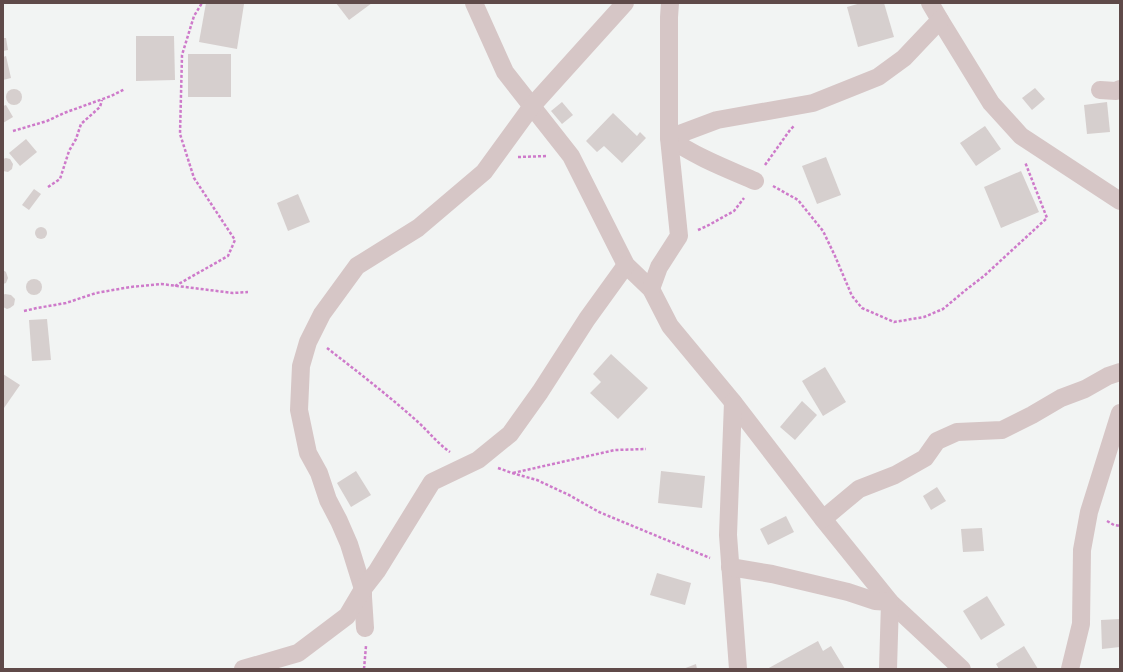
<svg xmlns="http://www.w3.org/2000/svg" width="1123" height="672" viewBox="0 0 1123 672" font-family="'Archivo Narrow',sans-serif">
<rect width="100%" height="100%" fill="#f2f4f3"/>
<g fill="#d6cfce">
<path d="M206,3L244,4L237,49L199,42Z"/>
<path d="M336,3H372L349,20Z"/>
<path d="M861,3H884L894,37L858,47L847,7Z"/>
<path d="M136,36H174L175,80L136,81Z"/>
<path d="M3,38H6L8,50L3,51Z"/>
<rect x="188" y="54" width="43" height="43"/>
<path d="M6,56L11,78L3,80V57Z"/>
<path d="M1035,88L1045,99L1032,110L1022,98Z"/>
<circle cx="14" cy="97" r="8"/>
<path d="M562,102L573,115L562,124L551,111Z"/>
<path d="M1107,102L1110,132L1087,134L1084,105Z"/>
<path d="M6,105L13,117L3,123V106Z"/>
<path d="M613,113L637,136L640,132L646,138L622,163L604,146L597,152L586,141Z"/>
<path d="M985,126L1001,149L976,166L960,143Z"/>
<path d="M26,139L37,152L20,166L9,153Z"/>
<path d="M826,157L841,195L817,204L802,166Z"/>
<path d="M6,158L10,159L13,164L12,169L8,172L3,171V159Z"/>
<path d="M1021,171L1039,212L1001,228L984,187Z"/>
<path d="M34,189L41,194L29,210L22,205Z"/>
<path d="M298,194L310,222L288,231L277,203Z"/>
<circle cx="41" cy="233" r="6"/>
<path d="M3,270L6,272L8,278L6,283L3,284Z"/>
<circle cx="34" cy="287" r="8"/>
<path d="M5,294L11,295L15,299L14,305L10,308L7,309L3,307V295Z"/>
<path d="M47,319L51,360L32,361L29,320Z"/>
<path d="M611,354L648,388L618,419L590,393L601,382L593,374Z"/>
<path d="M825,367L846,402L823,416L802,381Z"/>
<path d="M3,374L20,385L4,408L3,407Z"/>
<path d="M802,401L817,415L795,440L780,427Z"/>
<path d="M356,471L371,495L351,507L337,483Z"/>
<path d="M661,471L705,476L702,508L658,503Z"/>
<path d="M937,487L946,501L931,510L923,496Z"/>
<path d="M786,516L794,532L768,545L760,529Z"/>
<path d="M982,528L984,551L963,552L961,529Z"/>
<path d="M657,573L691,583L685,605L650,595Z"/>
<path d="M987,596L1005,625L981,640L963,611Z"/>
<path d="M1120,619V647L1102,649L1101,620Z"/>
<path d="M818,641L823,651L831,646L845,669H767Z"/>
<path d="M1024,646L1038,669H999L996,664Z"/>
<path d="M696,664L697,669H683Z"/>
</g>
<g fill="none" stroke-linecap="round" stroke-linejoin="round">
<g stroke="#ce7aca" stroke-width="2.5" stroke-dasharray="3 2" stroke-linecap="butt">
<path d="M13,131L47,121L64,113L111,96L125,89"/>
<path d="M518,157L547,156"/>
<path d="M765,165L790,130L794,126"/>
<path d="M773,186L798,200L823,231L835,256L852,296L862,308L894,322L924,317L943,309L967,289L984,276L1047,218L1025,162"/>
<path d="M48,187L60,179L69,151L76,139L81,124L100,107L102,100"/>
<path d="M698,230L707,226L734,211L744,198"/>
<path d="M175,286L228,256L235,240L194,178L180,134L182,55L194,16L202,3"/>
<path d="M24,311L37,308L66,303L96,293L130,287L161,284L233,293L248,292"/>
<path d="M327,348C358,372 389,396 418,422C429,432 437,443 450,452"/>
<path d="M498,468L512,473L537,480L569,495L599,512L710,558"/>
<path d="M513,473L615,450L646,449"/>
<path d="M1107,521L1114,525L1120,526"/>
<path d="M364,669L366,646"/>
</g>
<g stroke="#d6c6c6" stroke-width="18">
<path d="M474,3L505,72L571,156L626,265L651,289L670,326L733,402L823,519L890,602L962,669"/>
<path d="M930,3L940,20L991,103L1021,136L1120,201"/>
<path d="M1100,90L1116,91L1120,89"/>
<path d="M755,181C725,168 696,157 669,138L717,120L813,103L878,77L904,58L940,20"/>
<path d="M651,289L659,267L679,236L669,138V17L670,3"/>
<path d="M733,402L728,535L738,669"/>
<path d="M823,519L859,489L895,475L925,458L937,441L957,432L1002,430L1032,415L1061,398L1085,389L1108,376L1120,372"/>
<path d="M730,567L772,574L848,592L875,601L890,602L888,669"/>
<path d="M365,628L363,597V589L349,544L339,521L328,500L319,473L308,453L299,410L301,366L308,342L322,314L357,266L418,228L484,172L532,106L625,3"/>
<path d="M243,669L298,653L347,616L363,589L377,571L432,482L478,460L510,434L540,392L587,319L626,265"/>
<path d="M1070,669L1081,624L1082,550L1089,512L1120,413"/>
</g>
</g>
<rect width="1123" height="672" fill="none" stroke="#5f4a49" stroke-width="8"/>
</svg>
